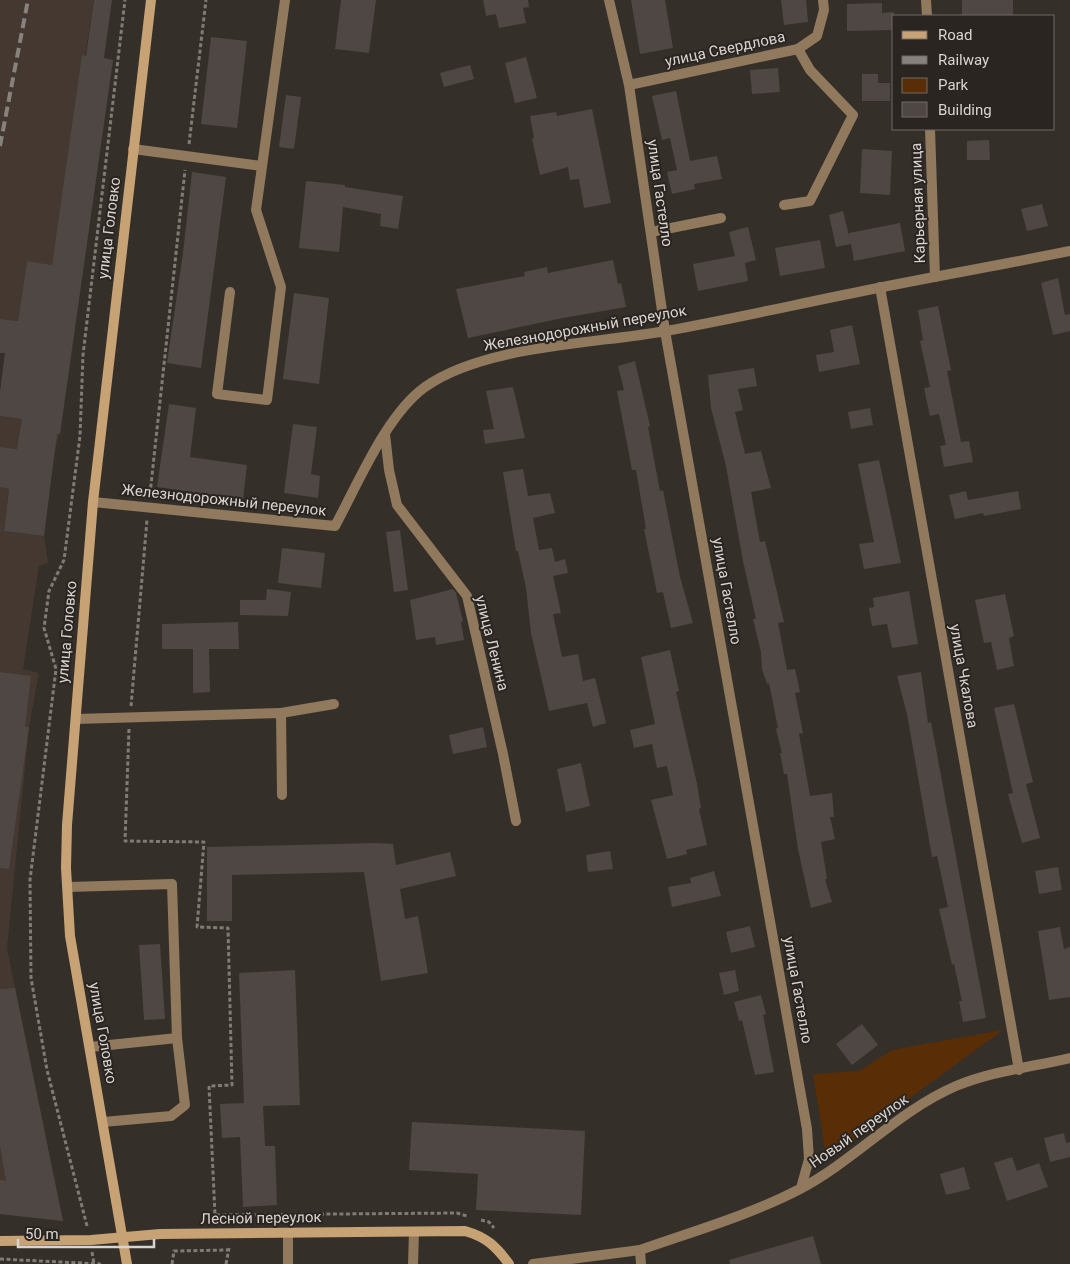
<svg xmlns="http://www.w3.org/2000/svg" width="1070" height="1264" viewBox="0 0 1070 1264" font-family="Roboto,sans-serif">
<rect width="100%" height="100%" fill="#352f2a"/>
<g fill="#443830">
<path d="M0,0H94L52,265L27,261L18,321L0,319Z"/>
<path d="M0,416L22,419L21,428L59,434L54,454L0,447Z"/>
<path d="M0,487L9,489L4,531L44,536L48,563L39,566L23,669L39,673L29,727L7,948L63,1221L0,1214Z"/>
</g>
<path fill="#592e07" d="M1003,1030L855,1138L839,1152L826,1156L813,1074L859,1071L892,1050Z"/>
<g fill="#4e4743">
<path d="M94,0H112L104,58L113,60L60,434H57L44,536L4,531L9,489L0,487V447L17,449L22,419L0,416V392L5,353H0V319L18,321L27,261L52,265L82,55L86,56Z"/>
<path d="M341,0H376L369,53L335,49Z"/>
<path d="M483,0H528L529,7L523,8L526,23L499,28L496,14L486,16Z"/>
<path d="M631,0H665L673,48L640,54Z"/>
<path d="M781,0H806L808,22L784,25Z"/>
<path d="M962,0H1013V15L962,16Z"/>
<path d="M882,3V13L894,12V30L847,31V4Z"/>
<path d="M211,37L247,41L237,128L201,124Z"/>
<path d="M526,57L537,98L515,103L505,63Z"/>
<path d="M470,65L474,79L444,87L440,73Z"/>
<path d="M778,68L780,92L752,94L750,70Z"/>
<path d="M862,74H878V83H890V101H862Z"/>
<path d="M676,91L690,161L717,156L722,179L694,184L695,189L672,194L667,172L677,170L670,138L662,140L652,96Z"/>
<path d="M286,95L301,97L294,149L279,147Z"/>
<path d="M592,109L611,203L584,208L579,179L570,180L568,167L540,175L532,139L534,138L530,116L556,112L557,116Z"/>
<path d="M989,140L990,160H967V141Z"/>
<path d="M862,149L892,151L890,195L860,193Z"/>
<path d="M192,172L226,177L201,368L167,363L183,253Z"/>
<path d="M306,181L345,185V187L403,196L398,229L380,226L381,214L343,207L339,252L299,248Z"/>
<path d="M1042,204L1048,226L1027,231L1021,209Z"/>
<path d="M843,211L849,236V233L900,223L905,251L854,261L851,244L836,247L829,215Z"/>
<path d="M748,227L756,260L745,263L748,281L698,291L693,264L735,256L729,232Z"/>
<path d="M820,240L825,268L780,276L775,248Z"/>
<path d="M613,260L618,284L621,283L626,307L563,318L468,338L456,289L525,276L524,272L547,267L548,273Z"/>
<path d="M1058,278L1065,315L1070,314V331L1053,335L1041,283Z"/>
<path d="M294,293L329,298L319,384L283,379Z"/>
<path d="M938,306L951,370L947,371L961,442L969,441L973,462L944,467L940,446L946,445L939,414L930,416L924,388L930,387L920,341L923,340L918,310Z"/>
<path d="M852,325L860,364L819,372L816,355L834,352L830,330Z"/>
<path d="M635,361L650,426L648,427L660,491L663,490L680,577L693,623L671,628L663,592L657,593L644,529H646L636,470H632L617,391L624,390L618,366Z"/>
<path d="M754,368L757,386L738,389L743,410L735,412L745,454L761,451L771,488L751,492L760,542L765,541L784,622L778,623L787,670L795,669L800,692L795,693L803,733L799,734L810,796L832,793L834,817H830L835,839L821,842L827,879H825L832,902L811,908L798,849L787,774H784L780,753H782L776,729L778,728L769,683L767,684L762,669L761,652L753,619H756L743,561L726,466L711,408L708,375Z"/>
<path d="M513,387L525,438L485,444L483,430L494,429L486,391Z"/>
<path d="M169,404L196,408L190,457L247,465L243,499L157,487Z"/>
<path d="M870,408L873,425L851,429L848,412Z"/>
<path d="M293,424L317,427L311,474L320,476L318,498L284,493Z"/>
<path d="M879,460L901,563L864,569L859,544L874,542L858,464Z"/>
<path d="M523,469L528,496L550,493L555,513L533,518L539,550L552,548L555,562L565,559L568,573L553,576L561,613L553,614L562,657L578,654L583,681L595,678L606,723L593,727L587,703L549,711L531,633L526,588L518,551H516L503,472Z"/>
<path d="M966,491L968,500L1018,491L1021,509L984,516L983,513L955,519L949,495Z"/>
<path d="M400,530L408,590L394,592L386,532Z"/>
<path d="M282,548L325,553L321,588L278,583Z"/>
<path d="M267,589L291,592L288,616L240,615V600H266Z"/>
<path d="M453,589L456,593L463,621L461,622L464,640L436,645L435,637L416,640L410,600Z"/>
<path d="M909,591L918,644L892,648L887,624L872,626L869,608L874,607L873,598Z"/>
<path d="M1005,594L1014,636L1009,638L1014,666L997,670L991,642L984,643L975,600Z"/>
<path d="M238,622L239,649H209L210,692L193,693V649H162V624Z"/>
<path d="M670,650L679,691L676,692L697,784L701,808L699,809L707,845L686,850L687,854L667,859L651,800L673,795L667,766L657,768L652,744L634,748L630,730L655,724L641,657Z"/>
<path d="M0,672L31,676L25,727H29L9,869L0,868Z"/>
<path d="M921,672L928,723L931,722L986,1018L963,1022L959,1001H962L954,964L952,965L939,909L948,907L937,856L932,857L907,714L897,676Z"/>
<path d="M1014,704L1033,782L1026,784L1040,838L1022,843L1008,794L1013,793L994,708Z"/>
<path d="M483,727L487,747L453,754L449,735Z"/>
<path d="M581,763L590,806L566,812L557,769Z"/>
<path d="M377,843L393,844L396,865L450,852L456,876L400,889L405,919L418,916L428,973L381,981L364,872L232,875V921H207V847Z"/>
<path d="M610,851L613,869L588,872L586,855Z"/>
<path d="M1058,867L1062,890L1039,894L1035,871Z"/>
<path d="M714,871L721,896L672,907L668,887L691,883L690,878Z"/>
<path d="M750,926L755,947L731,953L726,932Z"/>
<path d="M1060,927L1064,949L1070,947V997L1049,1000L1038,931Z"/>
<path d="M160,944L165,1019L144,1020L139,945Z"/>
<path d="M295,970L300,1105L263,1106L265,1146H275L277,1205L243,1207L240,1137L222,1138L220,1104L244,1103L239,973Z"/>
<path d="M735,970L739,991L724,995L719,973Z"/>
<path d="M15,988L63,1221L0,1214V1180L6,1181L0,1145V989Z"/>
<path d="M761,995L766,1014L763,1015L774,1072L755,1075L742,1020L739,1021L734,1002Z"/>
<path d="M862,1024L878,1045L852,1065L836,1044Z"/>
<path d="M412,1122L585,1131L581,1215L476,1210L478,1174L409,1170Z"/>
<path d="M1064,1133L1066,1143L1070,1142V1157L1050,1162L1044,1138Z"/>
<path d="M1012,1157L1017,1171L1039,1163L1048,1187L1007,1201L994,1163Z"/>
<path d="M964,1167L970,1189L946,1195L940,1174Z"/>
<path d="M813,1236L821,1264H730L729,1260Z"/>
</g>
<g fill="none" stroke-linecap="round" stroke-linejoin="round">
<g stroke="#807b77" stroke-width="3" stroke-dasharray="4 2.5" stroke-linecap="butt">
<path d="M189,144L206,0"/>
<path d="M150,494L185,170"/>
<path d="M131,706L147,520"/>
<path d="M129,729L125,841L204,842L197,927L228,928L232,1085L209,1086L215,1215L457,1213L467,1216"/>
<path d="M481,1220L489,1222L494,1228"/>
<path d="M87,1226L47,1070L31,978L30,880L56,669L44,628L49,591L64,560L80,436L83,355L125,0"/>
<path d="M92,1252L94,1264"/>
<path d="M0,1259L101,1264"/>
<path d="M172,1264L174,1251L230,1250"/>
<path d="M226,1264L229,1248"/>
</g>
<g stroke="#90795d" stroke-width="10">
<path d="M133,149L262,166"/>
<path d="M784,205L810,201L853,115L810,70L798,49"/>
<path d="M651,232L721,218"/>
<path d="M230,292L217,394L267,400L281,287L256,210L285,0"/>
<path d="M281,713L334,704"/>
<path d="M76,719L281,713L282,795"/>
<path d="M68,887L172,884L177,1038L90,1047"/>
<path d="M103,1122L171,1116L185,1105L177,1038"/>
<path d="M288,1233V1264"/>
<path d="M413,1264L414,1232"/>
</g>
<g stroke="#90795d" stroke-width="10">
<path d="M609,0L629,85L665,331L807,1129L809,1159L801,1188"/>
<path d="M926,0L927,16"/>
<path d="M629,85L798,49L817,36L824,10L823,0"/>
<path d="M930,129L935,277"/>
<path d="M880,287L1019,1070"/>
<path d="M385,434L389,470L397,505L467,596L503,754L516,821"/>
<path d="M93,502L335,526C358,484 386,415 425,387C484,345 594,344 666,331C737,318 807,302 878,288C942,275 1006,264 1070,251"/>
<path d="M640,1250C694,1231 750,1215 800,1189C855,1160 898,1111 956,1086C991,1071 1032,1067 1070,1058"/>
<path d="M533,1264L640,1250L641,1264"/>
</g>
<g stroke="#c6a274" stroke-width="10">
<path d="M0,1241L91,1240L160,1234L465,1231C486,1237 496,1246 509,1264"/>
<path d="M127,1264L70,936L66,868L67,825L93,502L151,0"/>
</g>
<path stroke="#87827e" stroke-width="4" stroke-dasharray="10 5" stroke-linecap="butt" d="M0,146L28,0"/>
</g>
<g text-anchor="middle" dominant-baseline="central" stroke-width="4" stroke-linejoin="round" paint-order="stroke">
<g font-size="15" fill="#d8d4d1" stroke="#2b2521">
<text transform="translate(725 49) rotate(-12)">улица Свердлова</text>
<text transform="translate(660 193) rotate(82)">улица Гастелло</text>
<text transform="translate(918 203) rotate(-92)">Карьерная улица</text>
<text transform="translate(109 228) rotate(-83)">улица Головко</text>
<text transform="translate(585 328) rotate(-10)">Железнодорожный переулок</text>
<text transform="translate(224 500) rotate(6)">Железнодорожный переулок</text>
<text transform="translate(727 591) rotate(80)">улица Гастелло</text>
<text transform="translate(67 632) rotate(-85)">улица Головко</text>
<text transform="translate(492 643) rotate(76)">улица Ленина</text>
<text transform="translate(964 676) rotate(80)">улица Чкалова</text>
<text transform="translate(798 990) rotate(80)">улица Гастелло</text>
<text transform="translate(103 1033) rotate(80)">улица Головко</text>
<text transform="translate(859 1131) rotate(-35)">Новый переулок</text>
<text transform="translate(261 1218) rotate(-1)">Лесной переулок</text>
</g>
</g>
<rect x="892" y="15" width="162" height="115" fill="#2b2521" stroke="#706b67"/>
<rect x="902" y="31" width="25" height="8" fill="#c6a274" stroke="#706b67"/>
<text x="938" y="40" font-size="15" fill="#d8d4d1">Road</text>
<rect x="902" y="56" width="25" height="8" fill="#87827e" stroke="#706b67"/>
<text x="938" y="65" font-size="15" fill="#d8d4d1">Railway</text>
<rect x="902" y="78" width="25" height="15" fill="#592e07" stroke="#706b67"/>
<text x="938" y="90" font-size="15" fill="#d8d4d1">Park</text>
<rect x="902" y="102" width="25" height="15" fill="#4e4743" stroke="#706b67"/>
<text x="938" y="115" font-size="15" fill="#d8d4d1">Building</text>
<path d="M18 1239v8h136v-8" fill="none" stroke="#d8d4d1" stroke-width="2.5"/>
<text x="25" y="1239" font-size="15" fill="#d8d4d1" stroke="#2b2521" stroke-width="4" paint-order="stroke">50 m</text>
</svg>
